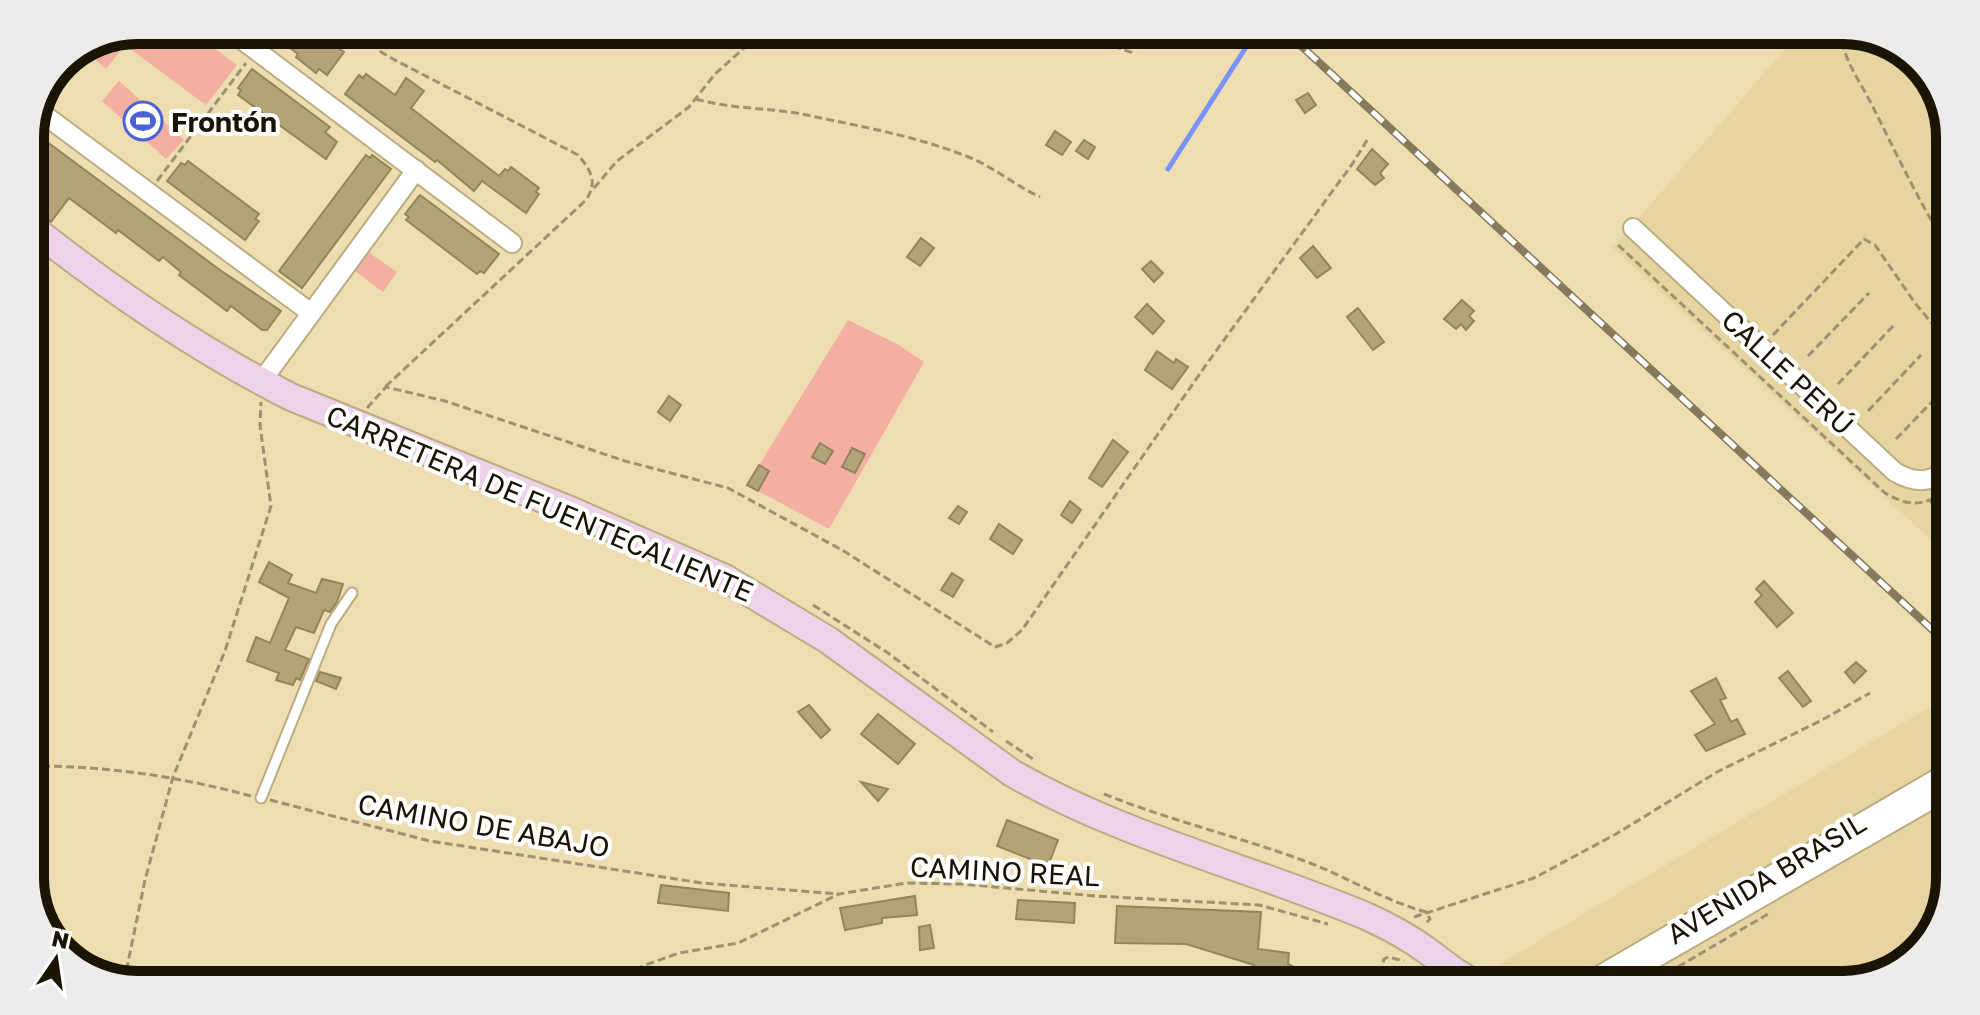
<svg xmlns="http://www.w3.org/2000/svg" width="1980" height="1015" viewBox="0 0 1980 1015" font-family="'Golos Text',sans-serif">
<rect width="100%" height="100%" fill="#edddb1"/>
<g fill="#e7d5a1">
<path d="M1782,30H1843L1891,41L1932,78L1950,130V557L1613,248L1784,50Z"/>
<path d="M1950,695V878L1939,926L1902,967L1844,985H1465Z"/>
</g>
<g fill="#f2afa2">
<path d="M137,30H190L237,65L206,105L125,45L106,69L85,51Z"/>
<path d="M119,81L184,140L166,159L102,101Z"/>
<path d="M368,252L397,272L383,292L355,271Z"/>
<path d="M848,320L897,344L924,362L829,529L747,485Z"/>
</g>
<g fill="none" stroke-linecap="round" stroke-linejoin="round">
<path stroke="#7993fa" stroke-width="5" d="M1168,169L1257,30"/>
</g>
<g fill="#b2a379" stroke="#93845b" stroke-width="2">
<path d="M267,30H314L344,52L327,75L319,69L316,73L296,57L298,54Z"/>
<path d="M614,30H630L625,46L610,42Z"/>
<path d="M252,69L330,127L325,132L337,142L326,159L238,95L241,90L238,88Z"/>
<path d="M366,74L395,95L406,78L424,91L411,108L499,176L505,169L508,171L511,167L539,188L536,192L539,194L526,213L482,181L474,191L437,160L435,162L345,94L359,75L363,78Z"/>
<path d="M1308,93L1316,105L1305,113L1296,100Z"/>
<path d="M31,130L220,270L281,311L267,330H262L231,306L227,311L179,275L181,272L163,257L159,261L118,230L116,233L69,198L51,222L30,208V190L43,170L30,160Z"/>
<path d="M1055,131L1071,142L1062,155L1046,145Z"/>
<path d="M1084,140L1095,147L1088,159L1076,151Z"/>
<path d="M1372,149L1388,164L1380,173L1384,178L1375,185L1357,169Z"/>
<path d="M366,155L370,158L372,155L391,169L302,288L279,271Z"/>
<path d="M188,161L259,214L255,219L259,221L245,240L167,181L181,163L185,165Z"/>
<path d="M420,195L499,254L484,273L480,271L477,274L406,220L409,217L405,214Z"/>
<path d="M921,238L934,248L920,266L907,257Z"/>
<path d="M1313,246L1331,268L1317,278L1300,258Z"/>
<path d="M1151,261L1163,273L1154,282L1142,269Z"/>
<path d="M1462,300L1474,311L1469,316L1474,321L1466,330L1461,324L1456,329L1444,319Z"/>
<path d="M1147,304L1164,321L1153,334L1135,317Z"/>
<path d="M1358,308L1384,342L1373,350L1347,317Z"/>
<path d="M1157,351L1174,363L1176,359L1188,367L1172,389L1145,370Z"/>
<path d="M669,396L681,405L670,421L658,412Z"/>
<path d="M1113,440L1128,452L1102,487L1089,478Z"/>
<path d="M820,443L833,451L825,464L812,457Z"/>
<path d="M852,448L865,454L855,473L842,467Z"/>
<path d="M759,465L769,471L758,491L747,485Z"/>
<path d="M1070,501L1081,510L1072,523L1061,515Z"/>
<path d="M958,506L967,512L959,524L949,518Z"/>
<path d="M999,524L1022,540L1013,554L990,539Z"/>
<path d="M269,562L292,575L288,583L316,593L322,579L343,584L337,602L330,612L324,610L314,633L296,627L285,650L309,659L300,680L296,678L293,685L276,680L279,673L247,661L256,637L270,643L289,598L259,582Z"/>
<path d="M952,573L963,580L953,597L941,590Z"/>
<path d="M1764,581L1793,613L1777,627L1755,602L1762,595L1756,589Z"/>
<path d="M1856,662L1866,671L1854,683L1845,672Z"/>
<path d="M1788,671L1811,701L1803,707L1779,678Z"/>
<path d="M320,672L341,678L336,689L316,681Z"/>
<path d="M1716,678L1726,698L1720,700L1731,722L1737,719L1745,734L1706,751L1695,735L1715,724L1691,691Z"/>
<path d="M809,705L830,730L821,738L798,712Z"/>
<path d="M878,714L915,744L898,764L861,734Z"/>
<path d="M861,782L888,789L878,801Z"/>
<path d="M1007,820L1058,840L1048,866L997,846Z"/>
<path d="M661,885L729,893L728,911L658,903Z"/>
<path d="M915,896L917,915L882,918V923L845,930L840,908Z"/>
<path d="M1018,900L1075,903L1074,923L1016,919Z"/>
<path d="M1117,906L1261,912L1258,949L1289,953L1288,964L1329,985H1302L1277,972L1254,969V965L1186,944L1115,943Z"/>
<path d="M930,925L934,948L920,950L919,927Z"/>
</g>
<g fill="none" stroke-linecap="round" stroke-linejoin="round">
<defs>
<path id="service" d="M261,798L331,624L352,593"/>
<g id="minor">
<path d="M229,30L512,243"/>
<path d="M39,111L311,313"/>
<path d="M1633,228L1895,472C1916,484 1931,483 1950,468"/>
<path d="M261,382L416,170"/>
<path d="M1638,968L1950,789"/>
<path d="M1583,985L1950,771"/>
</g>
<path id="secondary" d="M30,226C111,290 198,350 291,397L570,510L725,578L828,640L1012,773C1123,837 1249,867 1366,916C1388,926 1410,938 1429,952C1446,965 1460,977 1480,985"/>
</defs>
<use href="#service" stroke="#bbac81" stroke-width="13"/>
<use href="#minor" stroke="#bbac81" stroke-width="22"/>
<use href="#secondary" stroke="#bbac81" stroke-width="30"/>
<g stroke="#9d916f" stroke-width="3" stroke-dasharray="8 4" stroke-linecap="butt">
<path d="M368,30L381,52L393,59L578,155C591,170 598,182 586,200L385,387"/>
<path d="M1068,30L1136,54"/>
<path d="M1840,30C1843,61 1861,82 1874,109C1898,157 1921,206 1950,251"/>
<path d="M696,99C733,110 773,107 811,116C864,127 920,137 971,158C995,168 1016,186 1040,197"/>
<path d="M157,181L246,63"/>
<path d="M594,188L617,161L689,107L715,74L764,30"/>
<path d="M1618,245L1885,493C1907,506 1922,507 1944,492"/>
<path d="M1773,335L1864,239L1875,245L1915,303L1950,345"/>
<path d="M1808,356L1869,293"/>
<path d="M1838,384L1895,324"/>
<path d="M367,408L386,387L445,401L625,461L728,488L842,550L995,647L1007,643L1022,630L1208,362L1353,163L1369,137"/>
<path d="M1868,411L1921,355"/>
<path d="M1896,439L1949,384"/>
<path d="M1930,501L1950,520"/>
<path d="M813,605L888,653L993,732"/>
<path d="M1006,741L1036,761"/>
<path d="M30,766C108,766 176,776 251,796"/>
<path d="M1104,794C1169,820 1236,836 1302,860C1344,875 1382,900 1426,912L1430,919L1424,925"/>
<path d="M270,800L430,841L702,883L838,894"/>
<path d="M1414,917L1534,878L1616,834L1717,772L1822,720L1870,693"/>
<path d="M1380,974L1384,959L1388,957L1404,961"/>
<path d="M1499,980L1551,984L1567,981"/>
<path d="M124,982L145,880L173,777L225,651L271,506L260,425L261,402"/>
<path d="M590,985L679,953L738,943L839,894L906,883L961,884L1096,896L1259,905L1328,924"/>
<path d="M1647,985L1768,914"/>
</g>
<use href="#service" stroke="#fff" stroke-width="9"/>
<use href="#minor" stroke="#fff" stroke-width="18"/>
<use href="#secondary" stroke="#edd2ea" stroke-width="26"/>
<defs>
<path id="rail" d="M1284,30L1950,646"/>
</defs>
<use href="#rail" stroke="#857a5c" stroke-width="8"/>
<use href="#rail" stroke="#fff" stroke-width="5" stroke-dasharray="15" stroke-linecap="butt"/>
</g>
<defs>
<symbol id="stadium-ring" viewBox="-11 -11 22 22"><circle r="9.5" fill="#fff" stroke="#4b61d6" stroke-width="1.5"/><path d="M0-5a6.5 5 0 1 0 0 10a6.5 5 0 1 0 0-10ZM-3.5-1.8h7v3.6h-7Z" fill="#4b61d6"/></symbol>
</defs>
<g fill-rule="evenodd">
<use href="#stadium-ring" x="121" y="99" width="44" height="44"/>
</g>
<g text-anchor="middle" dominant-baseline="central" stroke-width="8" stroke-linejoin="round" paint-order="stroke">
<g font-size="28" font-weight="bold" fill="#1a1404" stroke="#fff" text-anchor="start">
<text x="171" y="121">Frontón</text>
</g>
<g font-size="28" fill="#1a1404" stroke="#fff">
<text transform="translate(1788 372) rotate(43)">CALLE PERÚ</text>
<text transform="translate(540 503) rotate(23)">CARRETERA DE FUENTECALIENTE</text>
<text transform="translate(484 825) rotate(10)">CAMINO DE ABAJO</text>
<text transform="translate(1005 871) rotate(3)">CAMINO REAL</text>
<text transform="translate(1766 878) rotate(-31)">AVENIDA BRASIL</text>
</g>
</g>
<path d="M0 0H1980V1015H0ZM137 44H1843A93 93 0 0 1 1936 137V878A93 93 0 0 1 1843 971H137A93 93 0 0 1 44 878V137A93 93 0 0 1 137 44Z" fill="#edeceb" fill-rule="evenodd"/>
<path fill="none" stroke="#1a1404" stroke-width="10" d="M137 44H1843A93 93 0 0 1 1936 137V878A93 93 0 0 1 1843 971H137A93 93 0 0 1 44 878V137A93 93 0 0 1 137 44Z"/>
<g transform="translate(56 959) rotate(13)" stroke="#ffffff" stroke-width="6" paint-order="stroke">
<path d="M0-6L14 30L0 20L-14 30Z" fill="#1a1404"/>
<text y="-12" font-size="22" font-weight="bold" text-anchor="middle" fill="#1a1404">N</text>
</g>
</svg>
